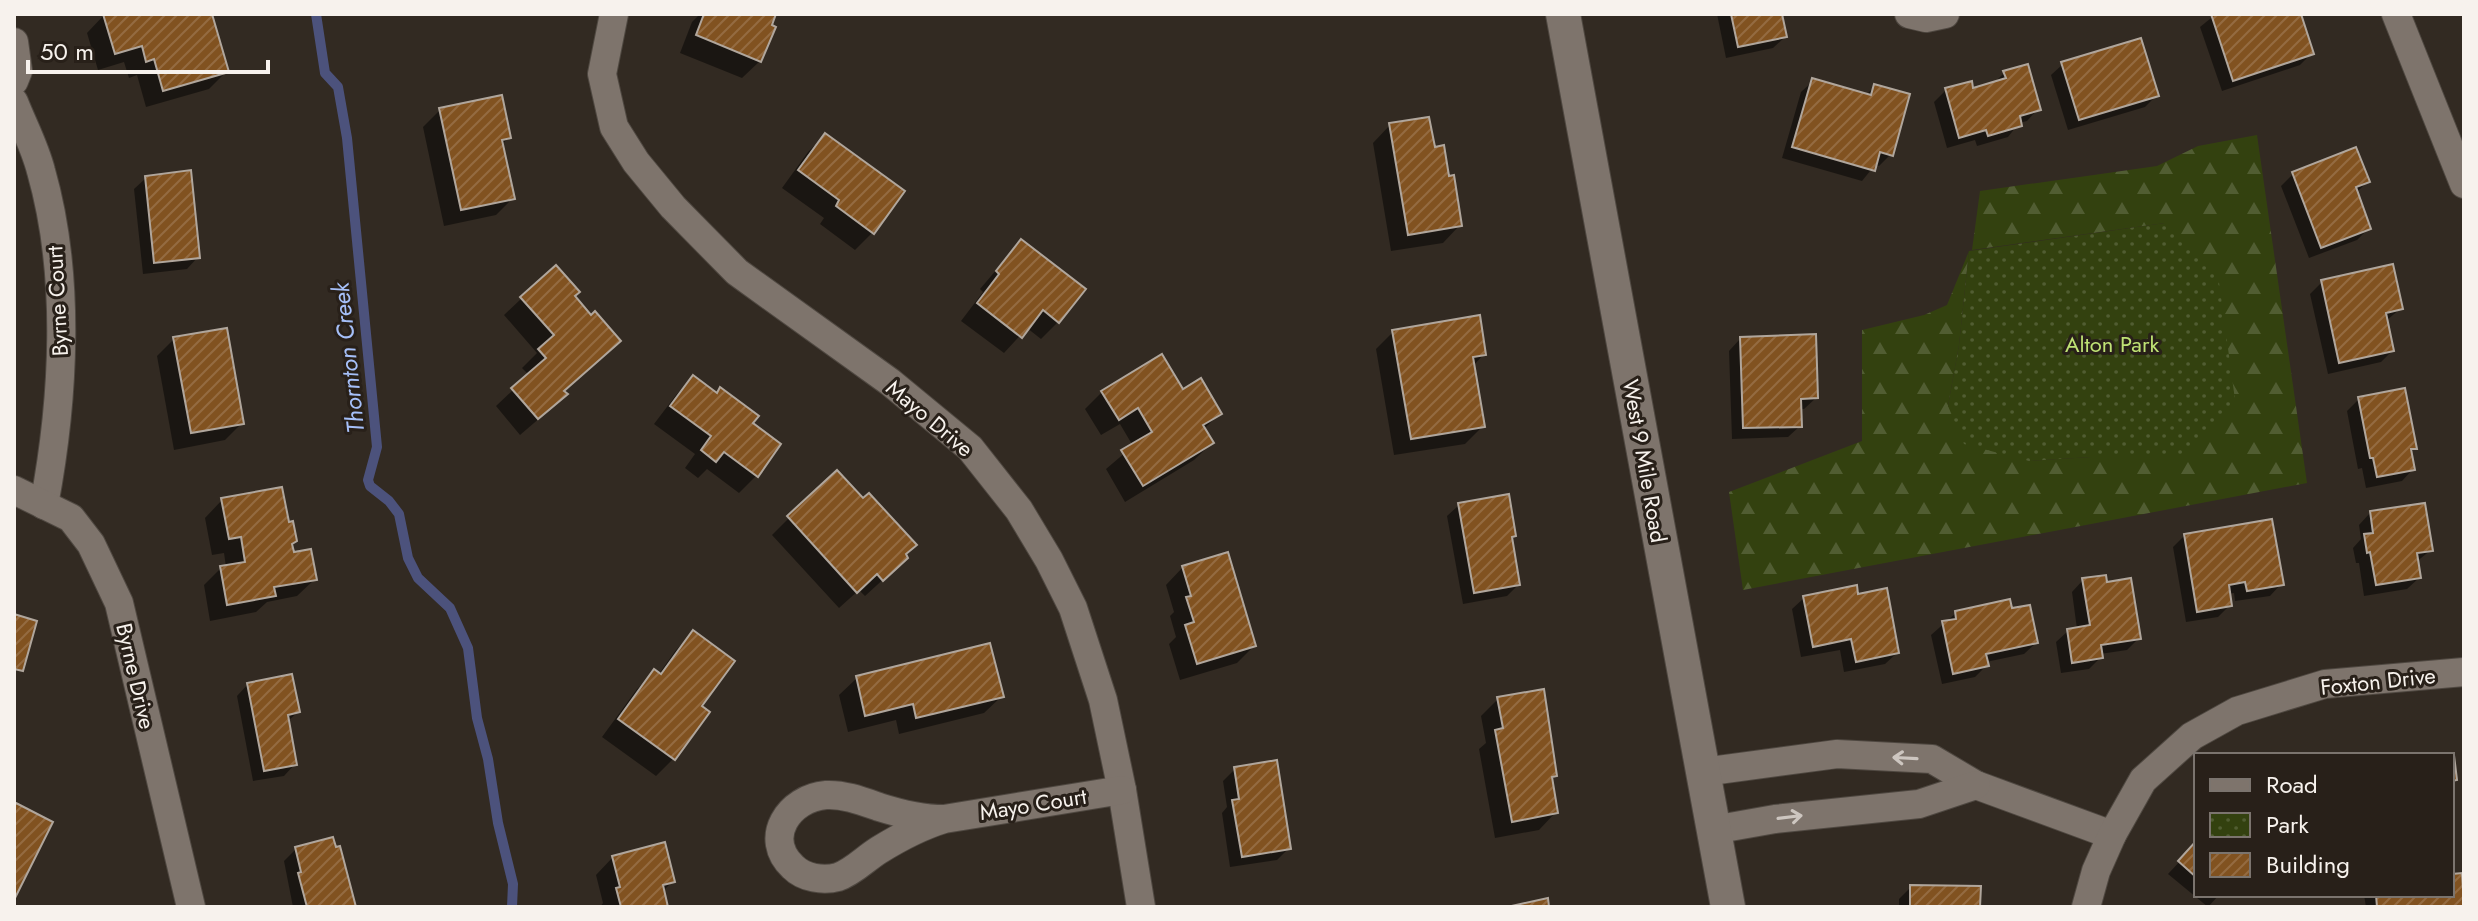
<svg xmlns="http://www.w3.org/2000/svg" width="2478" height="921" viewBox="0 0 2478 921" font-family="Jost,sans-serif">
<defs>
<pattern id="forest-firs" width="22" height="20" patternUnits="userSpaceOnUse" patternTransform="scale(2)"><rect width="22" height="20" fill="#33410f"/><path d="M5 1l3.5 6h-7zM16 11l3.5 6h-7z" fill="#515d32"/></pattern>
<pattern id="park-dots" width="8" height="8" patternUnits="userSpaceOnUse" patternTransform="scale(2)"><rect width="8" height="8" fill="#33410f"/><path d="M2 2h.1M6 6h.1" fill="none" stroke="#515d32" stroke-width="1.8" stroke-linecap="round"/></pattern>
<pattern id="building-hatch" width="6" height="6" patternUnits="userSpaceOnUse" patternTransform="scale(2)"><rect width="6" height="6" fill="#815220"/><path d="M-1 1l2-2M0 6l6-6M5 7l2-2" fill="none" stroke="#946b41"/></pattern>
</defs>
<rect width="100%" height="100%" fill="#322a22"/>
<path fill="url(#forest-firs)" d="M2257,135L2307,483L1743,590L1729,492L1862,441V330L1924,315L1947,305L1969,251L1959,345L1948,406L2029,461L2091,457L2165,223L1972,250L1980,191L2157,166L2198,146Z"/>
<path fill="url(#park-dots)" d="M2165,223L2218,275L2236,407L2177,458L2091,457L2029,461L1964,444L1948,406L1959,345L1969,251Z"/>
<g fill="#0007">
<path d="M109,14H210L226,72L209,89L146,107L137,75L129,78L124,62L98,70L87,33L104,15Z"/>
<path d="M700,14H774L760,61L742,78L680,53L692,22Z"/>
<path d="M1717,14H1780L1785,37L1773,48L1726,58Z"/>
<path d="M2216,14H2299L2312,53L2300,65L2222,91L2200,27Z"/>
<path d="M2063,64L2157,95L2145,107L2068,130L2051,75Z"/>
<path d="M2005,72L2038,109L2027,121L2019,123L2008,137L1977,146L1975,140L1947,148L1934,102L1946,90H1972L1993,84Z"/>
<path d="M1813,81L1865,96L1875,86L1891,154L1879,166L1875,165L1862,181L1782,158L1801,92Z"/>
<path d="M440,110L509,137L502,145L513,198L496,215L444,226L423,127Z"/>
<path d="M1390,125L1460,225L1443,243L1391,251L1373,143Z"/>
<path d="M825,135L873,232L855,250L820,224L824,218L782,188L808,152Z"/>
<path d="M2293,174L2367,182L2356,193L2369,228L2357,240L2309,258L2281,186Z"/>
<path d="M146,178L198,257L187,269L143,274L134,189Z"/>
<path d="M1021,241L1058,322L1041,339L1027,328L1004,353L961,321L983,292L980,289Z"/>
<path d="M2322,282L2401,308L2386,321L2392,351L2381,362L2328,374L2310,294Z"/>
<path d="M573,297L562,392L548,411L520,435L496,406L529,375L522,368L537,353L504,315L522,298Z"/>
<path d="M1393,332L1484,354L1473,366L1483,426L1465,444L1394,455L1376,349Z"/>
<path d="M174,339L242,423L225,440L174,450L157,356Z"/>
<path d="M1740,339L1816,398L1804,409H1799L1800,426L1788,437L1732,439L1729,351Z"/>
<path d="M693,377L779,444L756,476L739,493L707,469L698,478L685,468L695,454L654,424L676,395Z"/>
<path d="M1183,391L1220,413L1203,430L1212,443L1194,460L1125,502L1106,469L1133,446L1120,424L1101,435L1085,409L1102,392Z"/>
<path d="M2359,399L2415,448L2410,453L2413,469L2402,481L2366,488L2362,468L2358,469L2347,411Z"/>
<path d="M222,500L290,544L292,554L315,579L297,596L267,602L256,612L210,621L204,585L221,568L226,567L224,553L212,555L205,518Z"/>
<path d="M1459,505L1514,536L1510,540L1518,585L1507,596L1463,604L1447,516Z"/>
<path d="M2370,513L2431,550L2416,562L2419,578L2407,589L2364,596L2359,563H2356L2353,548L2361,539L2359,525Z"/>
<path d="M789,518L888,575L865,596L859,590L839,608L772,535Z"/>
<path d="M2185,535L2281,584L2270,596L2235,601L2234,593L2228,594L2230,605L2218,617L2186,622L2173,547Z"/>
<path d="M1183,567L1254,646L1237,663L1180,680L1169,644L1176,637L1170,616L1174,612L1166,585Z"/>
<path d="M2083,580L2139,638L2127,650L2100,654L2101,657L2089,669L2061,673L2056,642L2068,631L2077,629L2072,592Z"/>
<path d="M1857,596L1897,653L1885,664L1844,672L1840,650L1801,657L1792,609L1804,598Z"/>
<path d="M2010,611L2036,643L2024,654L1986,662L1987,665L1975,677L1942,684L1931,635L1956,613Z"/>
<path d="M693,633L699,707L707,712L673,759L656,776L602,737L637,689L655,672L658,675L676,650Z"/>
<path d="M857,678L1002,696L984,713L899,734L896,720L848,732L839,695Z"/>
<path d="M248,684L298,712L287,722L295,764L284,776L253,781L237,696Z"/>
<path d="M1498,699L1555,776L1551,780L1556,812L1539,830L1495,838L1479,749L1486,743L1481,716Z"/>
<path d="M1235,769L1289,848L1277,860L1230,867L1222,813L1227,807L1223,781Z"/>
<path d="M2196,844V895H2219L2208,907L2168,874Z"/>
<path d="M296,849L335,850L354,907H293L284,861Z"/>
<path d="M613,857L673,881L662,892L666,907H600L603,903L596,875Z"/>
<path d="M2452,876L2464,907H2366L2364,895H2452Z"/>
<path d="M1911,887L1978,907H1899V899Z"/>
</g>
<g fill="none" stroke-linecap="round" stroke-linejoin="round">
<path stroke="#4c527c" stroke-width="10" d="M316,14L325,73L338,87L347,138L377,447L368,480L370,486L389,501L399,514L408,558L418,578L450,608L468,648L477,718L488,759L498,823L513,884L512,907"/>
</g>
<g fill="url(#building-hatch)" stroke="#b0a69c" stroke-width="2">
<path d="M103,14H212L229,72L163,91L154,59L146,62L142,46L115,54Z"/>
<path d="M704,14H776L772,25L776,27L761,62L696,35Z"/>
<path d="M1731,14H1782L1787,37L1738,47Z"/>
<path d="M2211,14H2301L2314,54L2233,81Z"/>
<path d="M2141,38L2159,96L2079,120L2061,62Z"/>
<path d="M2028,64L2041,110L2020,116L2022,126L1988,136L1986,130L1959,138L1945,88L1972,81L1973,88L2006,78L2003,71Z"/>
<path d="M1812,78L1871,95L1874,84L1910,94L1893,156L1880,152L1875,171L1792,147Z"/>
<path d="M502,95L511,138L502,140L515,199L461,210L439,108Z"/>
<path d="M1429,117L1435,147L1444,145L1449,176L1454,175L1462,226L1408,235L1389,123Z"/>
<path d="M825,133L905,191L874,234L836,206L839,200L798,170Z"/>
<path d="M2356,147L2370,182L2356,187L2371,229L2321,248L2292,172Z"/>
<path d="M191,170L200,258L154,263L145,176Z"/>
<path d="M1021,239L1086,289L1059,323L1043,310L1022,338L977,303L999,274L996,271Z"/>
<path d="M2393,264L2403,309L2386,313L2394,351L2339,363L2321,280Z"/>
<path d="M556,265L580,292L575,296L591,315L595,311L621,341L564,391L568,394L538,419L511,388L546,358L538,349L554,335L520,297Z"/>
<path d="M1480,315L1486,355L1473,357L1485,427L1411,439L1392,330Z"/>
<path d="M227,328L244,424L191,433L173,337Z"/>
<path d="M1816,334L1818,398L1801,399L1802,427L1743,428L1740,337Z"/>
<path d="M1162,354L1183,389L1201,378L1222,414L1203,425L1214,443L1143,486L1121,450L1152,432L1138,408L1119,420L1101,391Z"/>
<path d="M693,375L717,393L720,387L759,416L753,423L781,444L758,477L724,452L716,462L701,450L711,436L670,406Z"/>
<path d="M2405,388L2417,449H2411L2415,470L2377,477L2373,458H2370L2358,397Z"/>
<path d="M837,470L863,498L869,493L917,545L906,554L908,558L883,581L877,574L857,593L787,516Z"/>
<path d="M282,487L289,522L293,521L297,541L292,544L294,552L311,549L317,580L274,587L276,596L227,605L220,566L245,562L241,537L229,539L221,498Z"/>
<path d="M1509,494L1516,536L1512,537L1520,585L1474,593L1458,503Z"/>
<path d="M2425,503L2433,551L2417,553L2421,578L2376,585L2370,552L2367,553L2364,534L2373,533L2370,511Z"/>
<path d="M2272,519L2284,585L2247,591L2245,582L2229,585L2232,606L2197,612L2184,534Z"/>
<path d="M1228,552L1256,646L1197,664L1185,625L1194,622L1186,597L1191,596L1182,566Z"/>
<path d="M2106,575L2107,582L2131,578L2141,639L2101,645L2103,658L2072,663L2067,629L2090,625L2082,578Z"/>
<path d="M1857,585L1858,594L1887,588L1899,653L1856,662L1851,639L1813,647L1803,596Z"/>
<path d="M2010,599L2012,608L2030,605L2038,643L1986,654L1989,666L1953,674L1942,621L1956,619L1955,611Z"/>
<path d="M14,614L37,621L23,671L14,669Z"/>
<path d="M693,630L735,661L702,706L710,712L675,760L618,719L654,669L661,674Z"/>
<path d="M990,643L1004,697L916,718L913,704L865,716L856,676Z"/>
<path d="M292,674L300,712L288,715L297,765L264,771L247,683Z"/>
<path d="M1544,689L1557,776L1552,777L1558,813L1512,822L1495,730L1503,728L1497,697Z"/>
<path d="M2454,755L2457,780L2452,781V756Z"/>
<path d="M1277,760L1291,849L1242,857L1232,800L1239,799L1234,767Z"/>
<path d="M16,803L53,822L14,900V807Z"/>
<path d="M333,837L336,847L340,846L356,907H307L298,873L301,872L295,847Z"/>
<path d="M2196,841V877L2178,861Z"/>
<path d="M665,842L675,882L663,885L668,907H621L616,888L620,887L612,856Z"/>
<path d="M2462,873L2464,907H2377L2376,895H2452V874Z"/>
<path d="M1910,885L1981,886L1980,907H1910Z"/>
<path d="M1548,898L1549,907H1507Z"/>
</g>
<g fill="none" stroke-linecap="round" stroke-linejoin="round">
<defs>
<g id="minor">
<path d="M614,14L602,74L614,127L636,162L673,207L737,272L890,382L970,448L1019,510L1049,560L1073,608L1103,700L1122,790L1141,907"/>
<path d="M1909,14L1926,18L1945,14"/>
<path d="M2396,14L2464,184"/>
<path d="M14,42L18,71L14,81"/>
<path d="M14,102C23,125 35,147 41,171C71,276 64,399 44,505"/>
<path d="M14,490L71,518L91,544L119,603L191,907"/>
<path d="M1703,772L1837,754L1932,759L1976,785L2112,835"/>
<path d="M944,819C921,826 900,837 879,850C866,858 853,872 838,877C823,881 804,878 793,867C762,838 789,798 826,795C844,794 862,801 879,807C901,814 921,819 944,819L1122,790"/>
<path d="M1713,830L1775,819L1919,804L1976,785"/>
<path d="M2086,907L2096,871L2112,835L2143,780L2192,736L2237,711L2325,684L2464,672"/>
</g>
<path id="tertiary" d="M1563,14L1728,907"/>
</defs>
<use href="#minor" stroke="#4f4841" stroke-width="30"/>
<use href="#tertiary" stroke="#4f4841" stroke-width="36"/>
<use href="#minor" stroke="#7e746c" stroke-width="28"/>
<use href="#tertiary" stroke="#7e746c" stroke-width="34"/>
</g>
<defs><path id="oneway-shaft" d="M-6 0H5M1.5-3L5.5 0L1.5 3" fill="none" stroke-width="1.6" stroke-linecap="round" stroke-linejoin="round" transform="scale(2)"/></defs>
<g stroke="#cdc6c0">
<use href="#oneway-shaft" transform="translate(1905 758) rotate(-177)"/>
<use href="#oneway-shaft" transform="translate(1790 817) rotate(-7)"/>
</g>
<g text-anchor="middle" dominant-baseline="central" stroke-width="6" stroke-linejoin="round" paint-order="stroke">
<g font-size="22" fill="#f7f2ed" stroke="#282019">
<text transform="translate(57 301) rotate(-93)">Byrne Court</text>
<text transform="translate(930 418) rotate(40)">Mayo Drive</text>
<text transform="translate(1645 461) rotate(80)">West 9 Mile Road</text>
<text transform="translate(136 676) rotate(77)">Byrne Drive</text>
<text transform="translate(2378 681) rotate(-6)">Foxton Drive</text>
<text transform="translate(1033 804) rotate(-9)">Mayo Court</text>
</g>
<g font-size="22" fill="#bfe275" stroke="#282019">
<text x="2112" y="344">Alton Park</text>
</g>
<g font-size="24" font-style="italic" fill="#a6c0f9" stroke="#282019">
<text transform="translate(348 358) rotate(-96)">Thornton Creek</text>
</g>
</g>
<rect width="2478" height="921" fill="none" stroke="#f7f2ed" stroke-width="32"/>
<rect x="2194" y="753" width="260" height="144" fill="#282019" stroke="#7b746e" stroke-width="2"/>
<rect x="2210" y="779" width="40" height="12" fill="#7e746c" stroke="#7b746e" stroke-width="2"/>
<text x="2266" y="793" font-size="24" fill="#f7f2ed">Road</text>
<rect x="2210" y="813" width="40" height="24" fill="url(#park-dots)" stroke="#7b746e" stroke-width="2"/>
<text x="2266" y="833" font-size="24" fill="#f7f2ed">Park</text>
<rect x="2210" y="853" width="40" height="24" fill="url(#building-hatch)" stroke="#7b746e" stroke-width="2"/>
<text x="2266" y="873" font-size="24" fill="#f7f2ed">Building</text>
<path d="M28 60v12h240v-12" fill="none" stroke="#f7f2ed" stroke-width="4"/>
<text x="40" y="60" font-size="24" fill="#f7f2ed" stroke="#282019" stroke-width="6" paint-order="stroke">50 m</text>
</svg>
